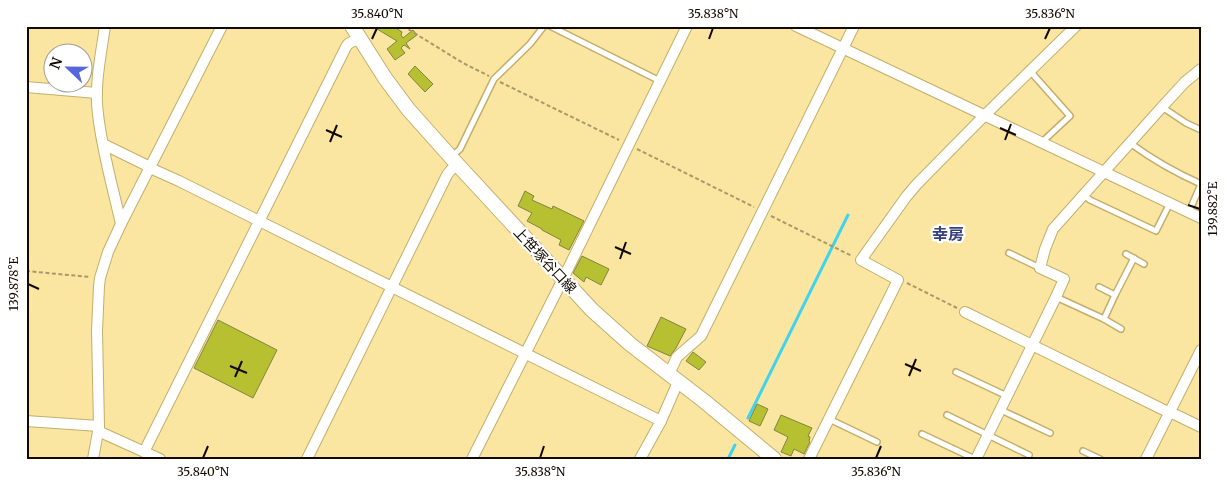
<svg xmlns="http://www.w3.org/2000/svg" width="1227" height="485" viewBox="0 0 1227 485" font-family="Merriweather,'Noto Sans JP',serif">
<rect width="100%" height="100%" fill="#fbe6a1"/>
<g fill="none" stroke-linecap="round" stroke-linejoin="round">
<g stroke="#3ed4f0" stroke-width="3">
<path d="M748,418L848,215"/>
<path d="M728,459L735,445"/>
</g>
</g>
<g fill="#b7c031" stroke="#7f8542">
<path d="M372,26H393L402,32L401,35L403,38L413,30L417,35L406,43L410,49L404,45L401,48L405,53L395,60L387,49L397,41Z"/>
<path d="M415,66L433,84L425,92L408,74Z"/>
<path d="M525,191L534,196L532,200L552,209L553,206L584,221L569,250L559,245L561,240L542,230V229L527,221L532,213L518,206Z"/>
<path d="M582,256L609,269L601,285L586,277L584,282L573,273Z"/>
<path d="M661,317L686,329L676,348L670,356L647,346Z"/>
<path d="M218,320L277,350L253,398L194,368Z"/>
<path d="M693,352L706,362L699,370L686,361Z"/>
<path d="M757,404L768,409L760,426L749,421Z"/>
<path d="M781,415L812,428L808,436L810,437L809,441L810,442L804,454L794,449L791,456L781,452L788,437L774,430Z"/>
</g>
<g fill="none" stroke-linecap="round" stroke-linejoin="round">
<defs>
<g id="lane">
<path d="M550,26L660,81"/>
<path d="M1030,71L1070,116L1041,143"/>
<path d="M1162,107L1186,123L1201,130"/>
<path d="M1130,143C1153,160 1174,172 1201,184"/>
<path d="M451,157L460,149L494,79L530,44L544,26"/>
<path d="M1084,195L1090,200L1156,231L1170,203"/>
<path d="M1189,212L1201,184"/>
<path d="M1009,253L1040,268"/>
<path d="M1126,254L1144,264"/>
<path d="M1099,287L1115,295"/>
<path d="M1056,297L1104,319L1121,329"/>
<path d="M1104,319L1115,295L1134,258"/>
<path d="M956,372L1007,396"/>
<path d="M1001,410L1050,433"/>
<path d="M947,415L1029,455"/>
<path d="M829,419L877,442"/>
<path d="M922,434L975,459"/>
<path d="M1083,451L1100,459"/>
</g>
<g id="street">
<path d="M105,26C101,55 94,86 98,114C102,151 113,188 121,224"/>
<path d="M796,26L1201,218"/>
<path d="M26,87L97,93"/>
<path d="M103,144L150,167"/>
<path d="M150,168L179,181L661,421"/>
<path d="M965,312L1170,413V412L1201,427"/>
<path d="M669,374L677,357L701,336L854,26"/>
<path d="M26,421L99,426"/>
<path d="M98,431L160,459"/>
<path d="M144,452L346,47L348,44L359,38"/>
<path d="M93,459L99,426L97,331L99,286L100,278L108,252L121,224L222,26"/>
<path d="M307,459L447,175L450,171L457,164"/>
<path d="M472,459L563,279L687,26"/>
<path d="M640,459L661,421L678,382"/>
<path d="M809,459L898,280L861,260L906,197L917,184L984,116L1076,26"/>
<path d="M976,459L1056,297L1064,279L1040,268L1045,249L1053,229L1162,107L1185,82L1201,69"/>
<path d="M1146,459L1201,350"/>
</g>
<path id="secondary" d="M352,26L385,78L408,109L457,164L592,310L630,344L704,401L774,459"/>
</defs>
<use href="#lane" stroke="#c3af6b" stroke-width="8"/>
<use href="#street" stroke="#c3af6b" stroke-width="12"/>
<use href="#secondary" stroke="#c3af6b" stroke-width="16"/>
<g stroke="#a99968" stroke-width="2" stroke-dasharray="4 2.5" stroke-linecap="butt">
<path d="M403,26L463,63L489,76"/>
<path d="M500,82L619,140"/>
<path d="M637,149L754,207"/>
<path d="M771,216L852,256"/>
<path d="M26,271L90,277"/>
<path d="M907,283L957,308"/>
</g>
<use href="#lane" stroke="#fff" stroke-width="5"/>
<use href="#street" stroke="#fff" stroke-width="10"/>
<use href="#secondary" stroke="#fff" stroke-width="14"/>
</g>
<path fill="none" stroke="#120a00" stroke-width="2" d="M372,39L377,28M709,39L713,28M1045,39L1050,28M1000,128L1016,135M326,130L342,137M1005,140L1011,124M330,142L337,125M1188,205L1200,209M615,247L631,254M620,259L626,242M28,284L39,289M905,364L921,371M230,366L247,373M909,376L916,359M235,377L242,361M203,458L208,446M540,458L544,446M876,458L881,446"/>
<g text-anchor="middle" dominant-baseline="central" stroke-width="4.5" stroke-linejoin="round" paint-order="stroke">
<g font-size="14" fill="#120a00" stroke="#fff">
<text transform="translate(545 260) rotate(47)">上笹塚谷口線</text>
</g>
<g font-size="16" font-weight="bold" fill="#37427d" stroke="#fff">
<text x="948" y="234">幸房</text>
</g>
</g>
<rect width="1227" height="485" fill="none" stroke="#ffffff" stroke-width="55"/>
<g transform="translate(68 68) rotate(292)"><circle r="24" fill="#ffffff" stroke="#a09d99"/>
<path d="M0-4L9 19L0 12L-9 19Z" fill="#5667dd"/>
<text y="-8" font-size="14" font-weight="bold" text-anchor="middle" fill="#120a00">N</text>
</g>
<rect x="28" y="28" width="1172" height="430" fill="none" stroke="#120a00" stroke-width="2"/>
<g font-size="12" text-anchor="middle" fill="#120a00">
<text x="377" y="18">35.840°N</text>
<text x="713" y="18">35.838°N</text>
<text x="1050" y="18">35.836°N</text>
<text transform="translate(1213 209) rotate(-90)" y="4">139.882°E</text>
<text transform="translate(14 284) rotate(-90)" y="4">139.878°E</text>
<text x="203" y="476">35.840°N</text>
<text x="540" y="476">35.838°N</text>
<text x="876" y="476">35.836°N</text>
</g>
</svg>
